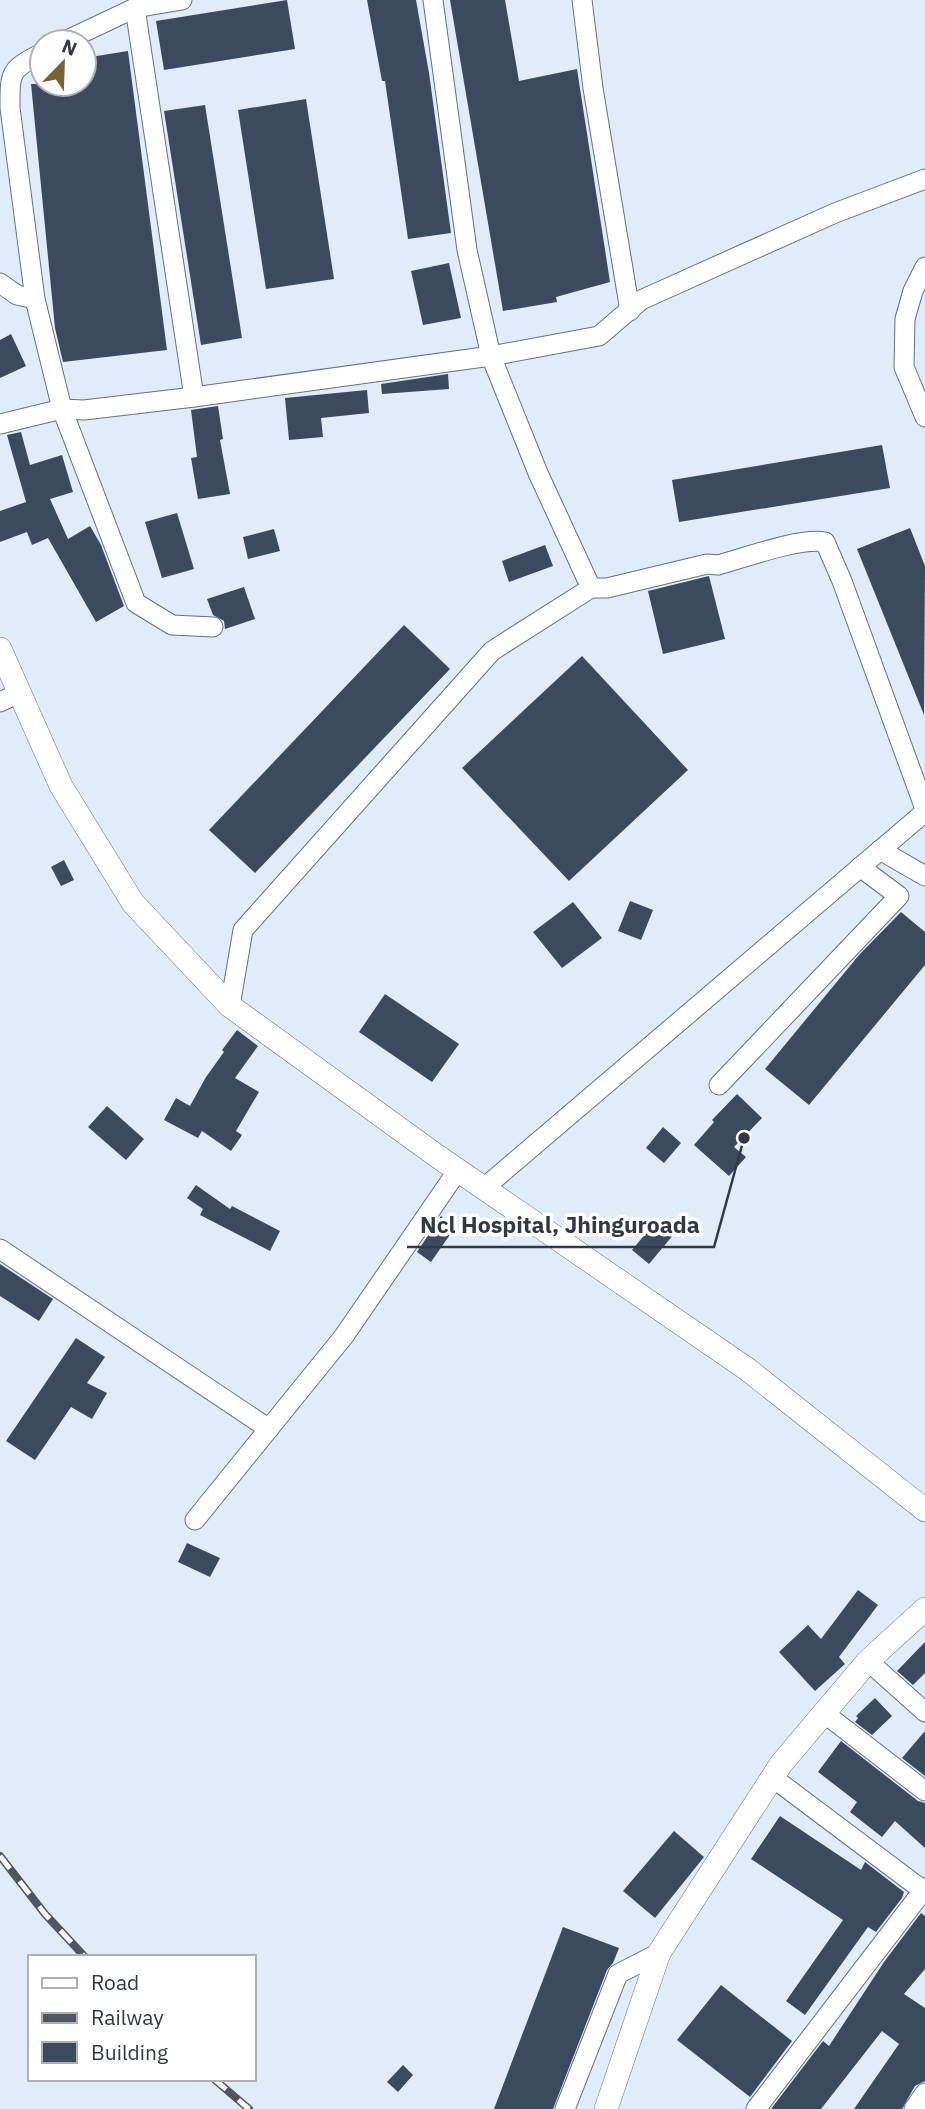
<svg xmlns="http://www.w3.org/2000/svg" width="925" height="2109" viewBox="0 0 925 2109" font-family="'IBM Plex Sans',sans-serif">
<rect width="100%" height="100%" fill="#e1ecfb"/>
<g fill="#3b4a5e">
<path d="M287,0L295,49L164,70L156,21Z"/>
<path d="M367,0H416L429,73L451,233L408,239L385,81H382Z"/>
<path d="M450,0H505L519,81L577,69L610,282L556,297L557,302L503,311Z"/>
<path d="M128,51L167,350L63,362L55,328L31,84H84V58Z"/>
<path d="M306,99L334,279L266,289L238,110Z"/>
<path d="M205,105L242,338L201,345L164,111Z"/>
<path d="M449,263L461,318L423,325L411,271Z"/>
<path d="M11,334L26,366L0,378V340Z"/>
<path d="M448,374L449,389L382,394L381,384Z"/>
<path d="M367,390L369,413L321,418L323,437L289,440L285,398Z"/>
<path d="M218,406L223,439L220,440L230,494L198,499L191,458L197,457L191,410Z"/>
<path d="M21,432L30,465L62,455L73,492L50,499L68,539L90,526L101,545L124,606L96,622L48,538L32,545L27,532L0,542V511L26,502L7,435Z"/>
<path d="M882,445L890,488L679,522L672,480Z"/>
<path d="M177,513L194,569L162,578L145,522Z"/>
<path d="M910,528L925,566L924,715L857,549Z"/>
<path d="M274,529L280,551L248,559L243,537Z"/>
<path d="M545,545L553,566L509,582L502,561Z"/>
<path d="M709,576L725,639L663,654L648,591Z"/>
<path d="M244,587L255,619L225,629L224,621L213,615L207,599Z"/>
<path d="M404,625L450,669L255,873L209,830Z"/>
<path d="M582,656L688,770L569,881L462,768Z"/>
<path d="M64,860L74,880L61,886L51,867Z"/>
<path d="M630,901L653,910L641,940L618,931Z"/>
<path d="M573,902L602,938L562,968L533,932Z"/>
<path d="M901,912L925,932V965L809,1105L765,1069L859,955Z"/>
<path d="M385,994L459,1044L432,1082L359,1032Z"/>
<path d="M237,1030L258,1046L235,1078L259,1092L236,1131L242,1135L231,1151L202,1131L198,1138L164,1120L176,1098L190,1106L206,1077L224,1052L222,1050Z"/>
<path d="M737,1094L762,1118L734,1147L746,1157L729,1176L694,1145L714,1122L712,1120Z"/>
<path d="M107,1106L144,1139L126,1160L88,1127Z"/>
<path d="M663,1127L681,1143L664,1163L646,1148Z"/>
<path d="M196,1185L230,1209L232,1206L280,1231L270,1251L200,1215L203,1209L187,1198Z"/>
<path d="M441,1216L456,1226L431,1262L417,1252Z"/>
<path d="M657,1220L674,1234L649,1264L632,1250Z"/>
<path d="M0,1264L53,1299L39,1321L0,1296Z"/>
<path d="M76,1338L105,1357L87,1383L107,1393L92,1419L71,1407L35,1460L6,1441Z"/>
<path d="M187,1543L220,1558L210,1577L178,1562Z"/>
<path d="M858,1590L878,1605L839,1657L845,1664L815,1691L779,1652L808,1625L821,1639Z"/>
<path d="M925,1642V1673L913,1685L897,1671Z"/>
<path d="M875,1698L892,1716L872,1735L855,1722L858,1718L856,1716Z"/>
<path d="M925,1731V1776L902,1758Z"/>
<path d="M841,1741L918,1801L925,1803V1848L895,1821L882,1837L850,1812L857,1802L818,1772Z"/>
<path d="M780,1816L861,1870L865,1862L904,1892L902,1898L876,1932L868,1927L805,2015L786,2001L843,1920L751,1859Z"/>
<path d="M674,1831L704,1857L655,1918L623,1891Z"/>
<path d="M921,1913L925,1916V1969L904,1994L925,2008V2081L915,2086L902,2109H854L899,2044L882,2031L821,2109H771L823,2041L829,2046L884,1962Z"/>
<path d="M563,1927L619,1948L613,1963L607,1970L553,2109H494Z"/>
<path d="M721,1985L792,2041L750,2097L677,2040Z"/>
<path d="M403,2065L413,2075L398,2092L387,2082Z"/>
</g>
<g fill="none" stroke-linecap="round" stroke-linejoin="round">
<defs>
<g id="minor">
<path d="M433,0L467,250L491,356L538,473L591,588"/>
<path d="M582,0L593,88L630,311"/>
<path d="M135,8L194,397"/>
<path d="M63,42L135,8L182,0"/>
<path d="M42,53C9,70 10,72 10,108L35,299L62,409L136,603L172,625L213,627"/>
<path d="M925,267L913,291L905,319L904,367L925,417"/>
<path d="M0,283L17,295L35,299"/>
<path d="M0,424L62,409L84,410L194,397L491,356L599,336L641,300L835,213L925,179"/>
<path d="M0,702L19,693"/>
<path d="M880,850L925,876"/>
<path d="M230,1006L243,930L492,651L591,588H607L707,564L718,565C744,558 801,537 825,542L842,581L925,809"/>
<path d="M719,1085L899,896L860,867"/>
<path d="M484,1188L925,812"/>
<path d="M0,1249L269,1429"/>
<path d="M195,1520L344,1336L458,1170"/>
<path d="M868,1661L925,1712"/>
<path d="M824,1713L925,1791"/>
<path d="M772,1777L925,1892"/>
<path d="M565,2109L618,1974L659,1953"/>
<path d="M756,2109L925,1888"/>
<path d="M914,2109L925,2093"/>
</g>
<g id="tertiary">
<path d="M0,649L61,786L133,903L230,1006L437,1156L747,1369L925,1510"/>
<path d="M606,2109L659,1953L781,1764L868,1661L925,1609"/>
</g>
</defs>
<use href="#minor" stroke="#617187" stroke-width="21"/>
<use href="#tertiary" stroke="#617187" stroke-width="24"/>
<use href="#minor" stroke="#fff" stroke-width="19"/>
<use href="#tertiary" stroke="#fff" stroke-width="23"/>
<defs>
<g id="rail">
<path d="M0,1856L45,1914L85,1957"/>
<path d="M214,2079L249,2109"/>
</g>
</defs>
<use href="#rail" stroke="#4f5661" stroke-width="8"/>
<use href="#rail" stroke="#fff" stroke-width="5" stroke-dasharray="16" stroke-linecap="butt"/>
</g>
<path fill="none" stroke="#323943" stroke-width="2.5" d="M744 1138L714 1247H407"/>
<circle fill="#323943" stroke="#fff" stroke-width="2.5" cx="744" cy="1138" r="7"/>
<g font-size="23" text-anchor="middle" font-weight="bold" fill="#323943" stroke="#fff" stroke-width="7" stroke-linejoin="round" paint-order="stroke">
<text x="560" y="1233">Ncl Hospital, Jhinguroada</text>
</g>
<rect x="28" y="1955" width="228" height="126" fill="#ffffff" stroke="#adb0b4" stroke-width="2"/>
<rect x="42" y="1978" width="35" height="10" fill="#ffffff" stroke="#adb0b4" stroke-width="2"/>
<text x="91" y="1990" font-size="21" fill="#323943">Road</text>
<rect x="42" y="2013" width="35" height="10" fill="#4f5661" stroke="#adb0b4" stroke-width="2"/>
<text x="91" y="2025" font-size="21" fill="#323943">Railway</text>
<rect x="42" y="2042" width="35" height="21" fill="#3b4a5e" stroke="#adb0b4" stroke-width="2"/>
<text x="91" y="2060" font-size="21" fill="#323943">Building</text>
<g transform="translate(63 63) rotate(23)"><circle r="33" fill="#ffffff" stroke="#adb0b4" stroke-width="2"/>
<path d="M0-5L12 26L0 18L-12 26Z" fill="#7b6132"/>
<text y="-10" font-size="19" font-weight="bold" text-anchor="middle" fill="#323943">N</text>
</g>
</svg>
